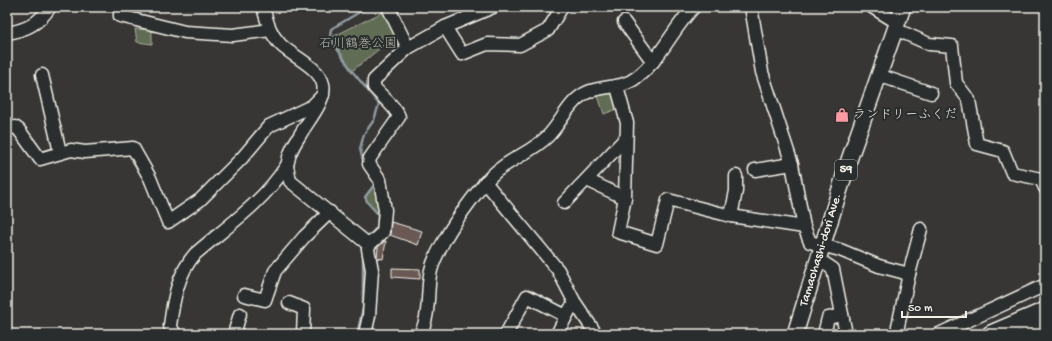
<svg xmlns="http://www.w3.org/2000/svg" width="1052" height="341" viewBox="0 0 1052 341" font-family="'Gochi Hand','Klee One',sans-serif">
<rect width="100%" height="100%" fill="#373635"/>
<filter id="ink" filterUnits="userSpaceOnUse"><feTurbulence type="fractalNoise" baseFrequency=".025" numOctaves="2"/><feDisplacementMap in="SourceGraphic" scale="8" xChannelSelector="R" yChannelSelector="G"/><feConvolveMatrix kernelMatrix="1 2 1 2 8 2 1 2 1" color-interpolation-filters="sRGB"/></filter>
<g filter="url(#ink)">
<g fill="#606c53" stroke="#aaae9e">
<path d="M389,9L400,32L352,71L330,38Z"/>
<path d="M135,29L152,30V44L137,42Z"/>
<path d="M617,87L622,107L604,114L596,90Z"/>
<path d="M380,180L385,210L378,214L368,203L365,197Z"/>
</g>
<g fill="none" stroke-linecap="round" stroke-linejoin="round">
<g stroke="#8f9ba0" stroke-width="2.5">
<path d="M364,164L360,149L364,134L374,120L379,104L352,71L330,38L331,29L368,7"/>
<path d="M367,238L378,226V214L368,203L365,197L374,185L371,177"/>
<path d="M357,334L363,308V244"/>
</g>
</g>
<g fill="#695952" stroke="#f4f1e8">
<path d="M391,222L422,231L418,245L390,235Z"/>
<path d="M385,241H386L383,259L377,258L378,247Z"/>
<path d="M392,268L420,269V279L392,277Z"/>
</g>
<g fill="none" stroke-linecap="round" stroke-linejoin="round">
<defs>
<g id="minor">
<path d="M120,7V16L185,32L233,35L270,30"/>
<path d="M390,7L389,9L408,48"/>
<path d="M751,7L762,72L792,164L804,227L810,242L840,250L879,266L909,274L898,326V334"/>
<path d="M872,7L898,23"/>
<path d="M624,22L653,62"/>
<path d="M445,27L462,54L487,44L520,45L548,30L562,7"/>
<path d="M895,29L929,44L952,46L956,83L969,100L977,144L1003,151L1012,173L1041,179L1045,188"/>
<path d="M7,33C27,30 39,23 50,7"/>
<path d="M42,75L60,152"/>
<path d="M878,75L931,93"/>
<path d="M617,87L627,123L625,198L618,232L657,244L668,200L731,216L804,227"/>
<path d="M7,129L15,127L19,130L40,159L71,150L85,152L133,148L150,178L168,222L200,200L242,158L269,126L312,106L323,95"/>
<path d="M287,166L290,181L369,245"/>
<path d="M755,170L792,164"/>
<path d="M587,180L625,198"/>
<path d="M485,182L558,270L574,301L596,334"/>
<path d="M564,203L626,138"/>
<path d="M731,216L736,191V176"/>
<path d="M818,259L833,269L846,334"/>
<path d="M909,274L921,229"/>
<path d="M244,295L265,300L275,271L304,237L330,212"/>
<path d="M289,303L304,309L303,334"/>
<path d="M175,334L170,326C173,301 178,273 195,254C226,227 262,203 285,168C288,165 288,161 289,157C291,150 296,141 300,135C307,122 327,100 323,84C319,67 292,56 281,45C270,34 267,22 263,7"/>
<path d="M234,334L240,314"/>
<path d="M365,334L369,316L372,270L368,249L369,245L383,232L385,210L380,180L369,164L370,158L399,117C396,107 381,96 374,87V80L408,48L445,27L493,7"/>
<path d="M420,334C430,317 427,294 430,275C432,262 439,250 445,239C455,221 485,178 501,168C517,156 534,150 548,136C562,122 569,100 588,92C604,85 623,89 637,77C661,59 673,28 694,7"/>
<path d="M506,334L527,296L566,316"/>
<path d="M557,334L570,309"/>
<path d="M824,334L828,318L842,315"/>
<path d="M939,334L1041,287L1044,291"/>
</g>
<path id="major" d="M795,334L849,160L903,7"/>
<g id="highway">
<path d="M991,334L1045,311"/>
<path d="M1028,334L1045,326"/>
</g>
</defs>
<use href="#minor" stroke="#f4f1e8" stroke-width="15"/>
<use href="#major" stroke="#f4f1e8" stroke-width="18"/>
<use href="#highway" stroke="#f4f1e8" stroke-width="20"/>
<path stroke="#f4f1e8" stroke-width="1.5" stroke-dasharray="4 3" stroke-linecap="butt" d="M164,7H203"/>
<use href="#minor" stroke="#2a2d2e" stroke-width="12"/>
<use href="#major" stroke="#2a2d2e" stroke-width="15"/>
<use href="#highway" stroke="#2a2d2e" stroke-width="17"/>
</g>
</g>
<defs>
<symbol id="shop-bare" viewBox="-9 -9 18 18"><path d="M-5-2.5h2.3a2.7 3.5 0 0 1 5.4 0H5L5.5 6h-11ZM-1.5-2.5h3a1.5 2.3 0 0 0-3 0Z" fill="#ff9aa2" stroke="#2a2d2e" stroke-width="2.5" paint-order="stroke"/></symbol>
</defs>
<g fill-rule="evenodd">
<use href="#shop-bare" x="832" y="105" width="20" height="20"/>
</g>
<g text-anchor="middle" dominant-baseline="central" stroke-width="4" stroke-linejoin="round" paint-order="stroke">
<rect fill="#2a2d2e" stroke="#b7b6b0" stroke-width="1" x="835" y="160" width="22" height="20" rx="3"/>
<g font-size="12" font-weight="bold" fill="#f4f1e8">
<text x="846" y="170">59</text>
</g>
<g font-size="13" fill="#b1b5a5" stroke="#2a2d2e">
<text x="358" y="44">石川鶴巻公園</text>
</g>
<g font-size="13" fill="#f4f1e8" stroke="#2a2d2e" text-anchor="start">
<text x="853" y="115">ランドリーふくだ</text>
</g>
<g font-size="13" fill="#f4f1e8" stroke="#2a2d2e">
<text transform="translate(821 250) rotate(-73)">Tamaohashi-dori Ave.</text>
</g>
</g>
<rect width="1052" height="341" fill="none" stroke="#2a2d2e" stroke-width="24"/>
<rect x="12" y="12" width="1028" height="317" fill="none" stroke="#f4f1e8" stroke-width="1.5" filter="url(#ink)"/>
<path d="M902 311v6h64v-6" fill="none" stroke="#f4f1e8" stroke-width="2"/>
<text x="908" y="311" font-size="12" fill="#f4f1e8" stroke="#2a2d2e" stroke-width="3" paint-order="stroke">50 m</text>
</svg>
